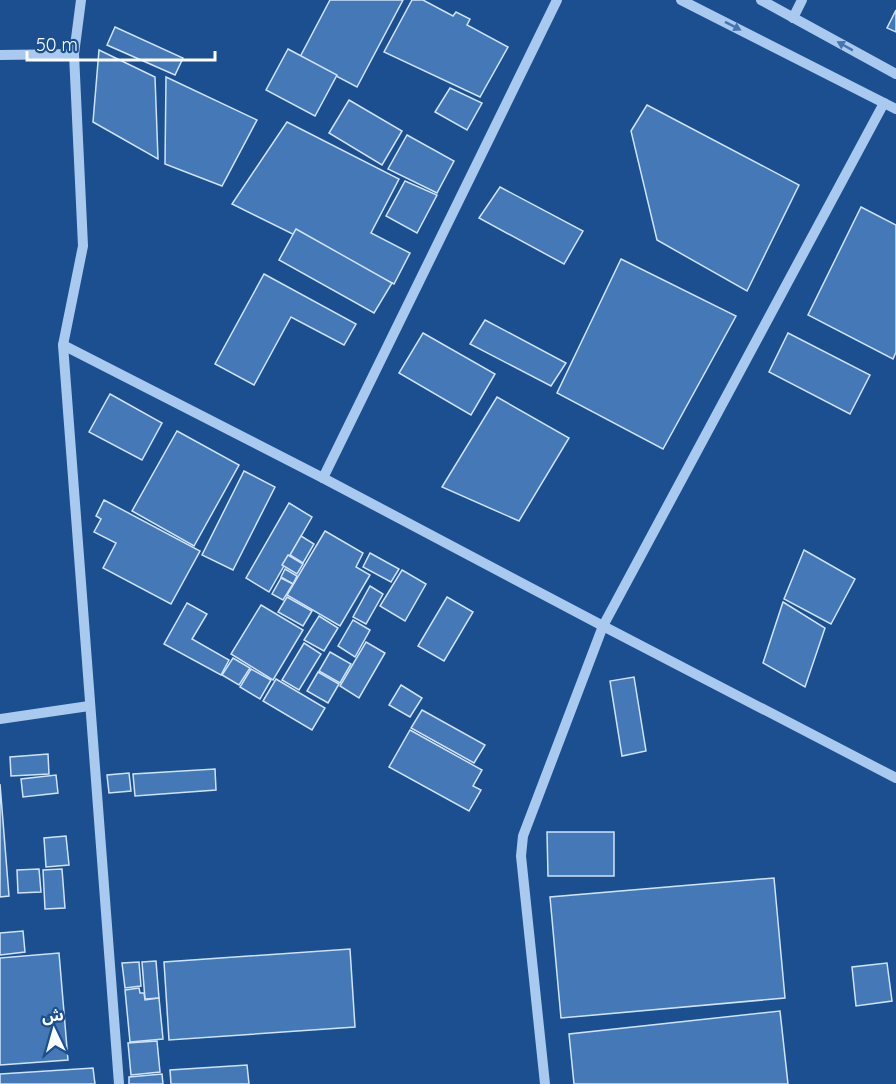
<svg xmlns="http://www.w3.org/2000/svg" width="896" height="1084" viewBox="0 0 896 1084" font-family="Quicksand,'Noto Sans Arabic',sans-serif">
<rect width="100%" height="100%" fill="#1b4f8f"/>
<g fill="#4478b7" stroke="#cfe3fa" stroke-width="1.5">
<path d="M330,0H403L357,87L300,57Z"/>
<path d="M412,0H423L453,16L456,12L470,19L467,25L508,47L480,97L384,52Z"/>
<path d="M896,10V32L887,28Z"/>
<path d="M115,27L183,58L175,75L107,45Z"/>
<path d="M288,49L337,75L315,116L266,90Z"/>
<path d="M99,50L155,77L158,159L93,122Z"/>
<path d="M166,77L257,120L222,186L165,164Z"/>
<path d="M450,88L482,103L467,130L435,112Z"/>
<path d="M349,100L402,131L382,165L329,133Z"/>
<path d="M647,105L799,185L747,291L657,240L631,131Z"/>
<path d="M287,122L399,179L371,233L410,253L394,284L232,204Z"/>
<path d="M407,135L454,161L437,193L388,169Z"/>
<path d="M405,181L437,195L417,233L386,216Z"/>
<path d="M500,187L583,231L564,264L479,218Z"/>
<path d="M861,207L896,225V352L893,359L808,315Z"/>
<path d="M296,229L392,283L374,313L279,260Z"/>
<path d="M621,259L736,316L663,449L557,393Z"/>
<path d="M264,274L356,324L344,345L291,317L254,385L215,364Z"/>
<path d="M485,320L566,363L551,386L470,344Z"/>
<path d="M423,333L495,374L471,415L399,373Z"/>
<path d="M788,333L870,375L850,414L769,372Z"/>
<path d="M110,394L162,423L142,460L89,432Z"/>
<path d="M497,397L569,438L519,521L442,487Z"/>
<path d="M177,431L239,465L194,546L132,511Z"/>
<path d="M244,471L275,487L233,570L202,555Z"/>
<path d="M104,500L200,551L171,604L103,568L116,543L94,532L101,519L96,516Z"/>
<path d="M289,503L312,517L269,592L246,578Z"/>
<path d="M325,531L363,553L356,567L370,575L340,626L287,595Z"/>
<path d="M301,536L314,544L303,563L290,555Z"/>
<path d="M804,550L855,579L831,624L784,599Z"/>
<path d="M370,553L399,569L391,582L363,567Z"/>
<path d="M288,555L303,564L297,574L282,565Z"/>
<path d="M285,569L297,576L293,584L281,577Z"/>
<path d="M402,570L426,584L405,621L380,606Z"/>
<path d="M281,578L293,584L283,600L272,594Z"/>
<path d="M370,586L383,594L366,624L353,617Z"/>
<path d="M287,597L312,611L303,626L278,612Z"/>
<path d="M447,597L473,612L444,661L418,646Z"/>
<path d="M783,602L825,628L805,687L763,663Z"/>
<path d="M187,603L207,614L192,639L229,660L221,675L164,644Z"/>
<path d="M261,605L303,630L273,680L231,654Z"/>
<path d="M319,616L338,628L324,651L304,640Z"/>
<path d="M353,620L370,630L355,657L338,646Z"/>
<path d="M366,642L385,653L359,698L340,686Z"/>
<path d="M304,643L321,654L299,690L282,680Z"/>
<path d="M330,652L351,664L340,683L319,671Z"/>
<path d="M233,658L250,668L239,685L222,675Z"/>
<path d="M251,669L271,680L260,699L240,687Z"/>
<path d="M318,672L339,684L328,703L307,691Z"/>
<path d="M634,677L646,751L622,756L610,681Z"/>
<path d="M276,679L325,708L312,730L263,701Z"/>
<path d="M401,685L422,698L410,717L389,705Z"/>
<path d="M422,710L485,745L474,763L411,728Z"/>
<path d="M410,730L482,770L473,786L481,790L469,811L389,767Z"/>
<path d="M48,754L49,774L11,776L10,757Z"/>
<path d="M215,769L216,790L135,796L133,774Z"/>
<path d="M129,773L131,791L109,793L107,775Z"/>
<path d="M56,775L58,793L23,797L21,779Z"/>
<path d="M0,784L9,896L0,897Z"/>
<path d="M547,832H614V876H548Z"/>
<path d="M66,836L69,865L46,867L44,838Z"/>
<path d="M39,869L41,892L18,893L17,870Z"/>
<path d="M62,869L65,908L45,909L43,870Z"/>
<path d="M774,878L785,998L561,1018L550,897Z"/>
<path d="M23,931L25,952L0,955V933Z"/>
<path d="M350,949L355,1027L169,1040L164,962Z"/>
<path d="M59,953L68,1060L0,1065V958Z"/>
<path d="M156,961L159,998L145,999L142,962Z"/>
<path d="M139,962L141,986L125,988L122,963Z"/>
<path d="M887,963L892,1001L856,1006L852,967Z"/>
<path d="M139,988L140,993H144L145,1000L159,998L163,1039L130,1042L125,990Z"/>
<path d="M780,1011L788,1084H574L569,1034Z"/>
<path d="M157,1041L160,1072L131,1075L128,1043Z"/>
<path d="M247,1065L249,1084H171L170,1070Z"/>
<path d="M93,1068L95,1084H0V1074Z"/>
<path d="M162,1074L163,1084H129V1077Z"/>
</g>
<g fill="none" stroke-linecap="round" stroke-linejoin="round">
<g stroke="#a9c9ee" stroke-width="10">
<path d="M81,0L74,54L83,246L63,345L119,1084"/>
<path d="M681,0L896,109"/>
<path d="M761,0L896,74"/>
<path d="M793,18L802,0"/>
<path d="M0,55L74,54"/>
<path d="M884,103L603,626L896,778"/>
<path d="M63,345L323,478"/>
<path d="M0,719L89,706"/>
<path d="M545,1084L521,856L523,836L603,626L323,478L557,0"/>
</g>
</g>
<defs><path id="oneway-solid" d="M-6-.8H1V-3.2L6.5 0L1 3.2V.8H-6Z" transform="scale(1.5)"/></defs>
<g fill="#4674ac">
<use href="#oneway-solid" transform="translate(733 26) rotate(27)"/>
<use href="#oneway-solid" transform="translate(845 46) rotate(-151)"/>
</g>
<g transform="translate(54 1030) rotate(355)" stroke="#1b4f8f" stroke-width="4.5" paint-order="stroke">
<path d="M0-4.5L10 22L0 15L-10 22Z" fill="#ffffff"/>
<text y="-9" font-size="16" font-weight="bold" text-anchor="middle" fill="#ffffff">ش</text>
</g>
<path d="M27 51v9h188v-9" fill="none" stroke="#ffffff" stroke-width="3"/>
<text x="36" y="51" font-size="18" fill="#ffffff" stroke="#1b4f8f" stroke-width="4.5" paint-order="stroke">50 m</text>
</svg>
